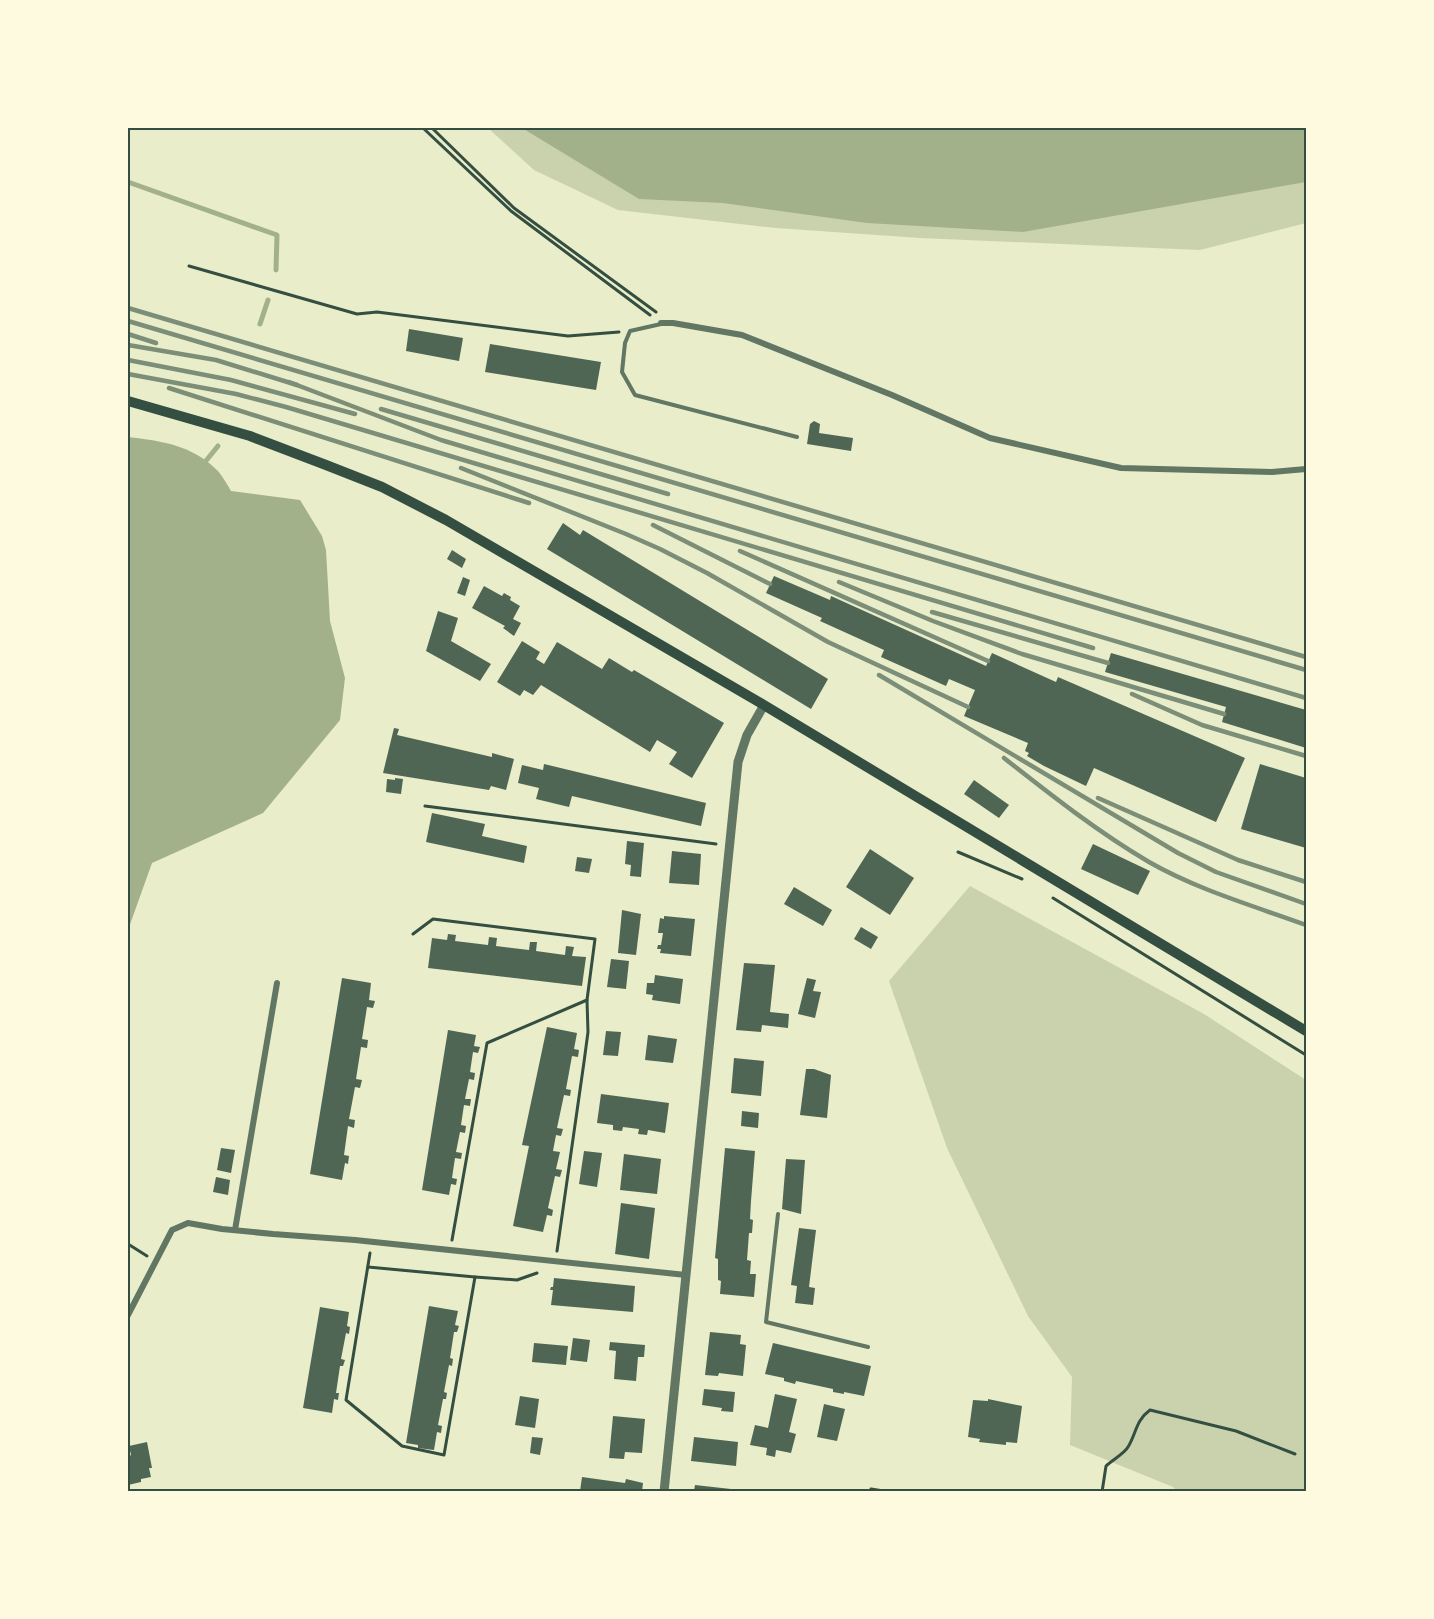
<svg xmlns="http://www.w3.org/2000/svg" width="1434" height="1619" viewBox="0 0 1434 1619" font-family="Barlow,sans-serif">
<rect width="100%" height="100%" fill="#e9edc9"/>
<g fill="#cad2ad">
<path d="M488,128H1306V223L1200,250L920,238L776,228L618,210L534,170Z"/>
<path d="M970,886L1204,1014L1306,1080V1491H1177L1173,1487L1070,1445L1072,1377L1028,1316L947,1148L889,981Z"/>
</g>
<g fill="#a3b18a">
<path d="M522,128H1306V182L1023,232L867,223L723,203L639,199Z"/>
<path d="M128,437C162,441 192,445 218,471C223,477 227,484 231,491L300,500L322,536L326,550L330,621L345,678L340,720L263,813L152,863L128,930Z"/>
</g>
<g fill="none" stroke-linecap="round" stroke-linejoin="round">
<g stroke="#a3b18a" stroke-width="5">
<path d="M128,182L277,235L276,270"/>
<path d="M260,324L268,300"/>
<path d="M205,462L218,446"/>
</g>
</g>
<g fill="#4f6655">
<path d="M409,329L463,338L459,361L406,351Z"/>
<path d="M490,344L601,362L596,390L485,372Z"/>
<path d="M814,421L820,424L819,433L853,438L851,451L807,444L810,424Z"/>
<path d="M563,523L580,535L583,530L828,679L811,709L547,549Z"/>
<path d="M452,550L466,559L462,568L447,559Z"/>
<path d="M774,576L830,600L831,596L986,666L992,653L1056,682L1058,677L1245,758L1216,822L1094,768L1086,786L1044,766L1027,756L1029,753L1025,751L1028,743L964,716L975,690L949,679L946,686L881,657L884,650L820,621L822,618L766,593Z"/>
<path d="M463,577L470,580L465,596L457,593Z"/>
<path d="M484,586L502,596L504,593L511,597L510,600L520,606L513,619L521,623L514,636L503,628L505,626L472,608Z"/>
<path d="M438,611L458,618L451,641L491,664L480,681L426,651Z"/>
<path d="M522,641L540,652L536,659L544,664L557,642L602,669L609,658L632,672L634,670L724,723L692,778L669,764L677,752L657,740L650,752L541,685L533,695L524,690L520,696L497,682Z"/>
<path d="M1111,653L1306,710V748L1222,722L1226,707L1105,672Z"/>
<path d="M394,728L399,729L397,735L492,757V753L514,759L506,790L491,786L489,790L383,773Z"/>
<path d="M544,764L706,803L701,826L572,796L569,807L536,799L539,788L518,783L522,765L543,770Z"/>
<path d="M1260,764L1306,778V848L1241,829Z"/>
<path d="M395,778L403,779L401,794L386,792L387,779L395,780Z"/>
<path d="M974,780L1009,805L999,818L964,794Z"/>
<path d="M432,813L485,824L482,836L527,846L524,863L426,842Z"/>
<path d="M627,841L644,843L641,877L630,876L631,865L625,864Z"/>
<path d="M1093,844L1150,871L1138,895L1081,869Z"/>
<path d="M870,849L914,878L890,915L846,887Z"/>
<path d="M672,851L701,854L699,885L669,883Z"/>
<path d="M577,857L592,859L589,873L575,871Z"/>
<path d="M794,887L832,910L823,926L784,904Z"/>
<path d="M622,910L641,914L636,955L618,953Z"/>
<path d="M664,916L695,919L691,956L660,953L661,949H657L658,945H661L663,933H658L660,918L664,919Z"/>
<path d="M861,927L878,937L871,949L854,939Z"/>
<path d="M448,934L456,935L455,941L488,945L489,937L497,938L496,946L529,950L530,942H537L536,951L565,955L566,946L574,947L572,956L586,957L582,986L428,968L432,938L447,940Z"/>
<path d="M611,959L629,961L626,989L607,987Z"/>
<path d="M744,963L775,965L770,1012L789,1014L788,1028L762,1025L761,1032L736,1030Z"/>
<path d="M655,975L683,979L680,1004L652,1000L653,995L646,994L647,983H654Z"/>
<path d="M342,978L371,983L369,1000L375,1001L373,1008L367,1007L362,1039L368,1040L367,1048L361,1047L356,1079L362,1080L360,1088L355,1087L349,1119L355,1120L354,1128L348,1126L344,1155L349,1156L348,1164L345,1163L342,1180L310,1174Z"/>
<path d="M807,978L816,980L813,991L821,992L815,1018L798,1014Z"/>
<path d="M547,1027L577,1033L574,1049L579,1050L578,1057L572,1056L566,1089L571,1090L570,1096L564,1095L557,1128L563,1129L561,1136L556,1135L553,1151L560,1152L556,1169L562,1170L560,1177L555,1176L548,1208L553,1210L552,1216L547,1215L543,1232L513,1226L529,1146L522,1145Z"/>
<path d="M448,1030L476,1035L474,1046L480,1047L478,1053L473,1052L470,1072L475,1073L474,1080L469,1079L465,1099H471L470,1106L464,1105L461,1125L466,1126L465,1133L460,1132L456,1152L462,1153L461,1159L455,1158L452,1178L457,1179L456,1185L451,1184L449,1195L422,1190Z"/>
<path d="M606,1031L621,1032L618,1056L603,1055Z"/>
<path d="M648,1035L677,1039L673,1063L645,1060Z"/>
<path d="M734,1058L764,1061L761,1096L731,1093Z"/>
<path d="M806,1069H814L831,1075L827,1118L800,1115Z"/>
<path d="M601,1094L669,1103L665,1133L648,1130L647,1135L638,1134L639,1129L623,1127L622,1131L613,1130V1125L597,1123Z"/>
<path d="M742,1111L759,1113L758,1128L741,1126Z"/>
<path d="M221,1148L235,1150L231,1173L217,1170Z"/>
<path d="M725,1148L755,1151L751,1201L750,1219L753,1220L752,1233H749L747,1260L751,1261L750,1274H756L754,1297L720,1294L721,1281L718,1280V1259L715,1258Z"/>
<path d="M584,1151L602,1153L597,1187L579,1184Z"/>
<path d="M624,1154L661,1159L657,1194L620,1190Z"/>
<path d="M786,1159L805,1160L801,1214L782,1209Z"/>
<path d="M216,1177L230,1180L228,1195L213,1192Z"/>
<path d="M621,1203L655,1208L649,1259L615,1254Z"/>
<path d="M799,1228L816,1230L809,1287L815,1288L813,1305L795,1303L797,1286L791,1285Z"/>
<path d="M554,1278L635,1286L633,1312L551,1305L553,1290H550L551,1287H553Z"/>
<path d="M429,1306L458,1311L455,1325L459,1326L457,1332H454L450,1358L453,1359L452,1366L449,1365L444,1392L447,1393L446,1399H443L438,1425L442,1426L441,1433L437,1432L434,1450L418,1448V1445L406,1443Z"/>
<path d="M320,1307L349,1312L347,1326L350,1327L349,1334L346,1333L341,1359L345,1360L343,1366H340L336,1393H339L338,1400L334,1399L332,1413L303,1408Z"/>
<path d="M710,1332L741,1335L740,1344L746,1345L743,1376L719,1373L718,1376L705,1375Z"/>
<path d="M573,1338L590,1340L587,1362L570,1360Z"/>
<path d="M610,1342L645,1345L644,1357H638L636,1381L614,1379L616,1351L609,1350Z"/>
<path d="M534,1343L568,1346L566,1365L532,1362Z"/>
<path d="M773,1343L871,1366L864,1396L844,1392V1394L833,1392V1389L796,1381L795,1384L784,1381V1378L765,1374Z"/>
<path d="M704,1389L735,1392L733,1412L721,1411L722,1408L702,1405Z"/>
<path d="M775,1394L797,1399L789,1432L796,1434L791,1453L776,1450L775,1457L766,1455L767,1448L750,1445L755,1425L768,1428Z"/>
<path d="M520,1396L539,1399L535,1428L515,1425Z"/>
<path d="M988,1399L1022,1406L1017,1443L1006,1442V1445L979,1442L980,1439L968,1437L973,1400L988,1401Z"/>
<path d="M824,1404L845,1409L837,1441L817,1437Z"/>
<path d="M613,1416L645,1419L642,1453L625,1452L624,1459L609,1458Z"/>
<path d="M532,1437L543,1438L540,1455L530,1453Z"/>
<path d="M694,1437L738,1442L736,1466L691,1461Z"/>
<path d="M147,1442L152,1468H149L151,1477L141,1479V1482L128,1485V1457L131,1455L129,1446Z"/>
<path d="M582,1477L625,1483L626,1479L643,1483L642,1491H580Z"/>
<path d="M695,1485L731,1489V1491H694Z"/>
</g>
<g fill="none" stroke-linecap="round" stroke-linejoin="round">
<g stroke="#344e41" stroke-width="3">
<path d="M423,128L511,211L650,315"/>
<path d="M432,128L514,208L656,312"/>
<path d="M189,266L357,314L377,312L568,336L619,332"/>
<path d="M425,806L716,844"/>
<path d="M958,852L1022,879"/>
<path d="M1053,898L1306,1055"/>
<path d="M413,934L433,919L595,939L587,1000L588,1032L584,1062L557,1251"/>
<path d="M452,1240L487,1043L587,1000"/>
<path d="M128,1244L147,1256"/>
<path d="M370,1253L346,1400L402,1446L444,1455L475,1277L517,1280L537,1273"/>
<path d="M368,1267L475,1277"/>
<path d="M871,1489L890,1492"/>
<path d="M1102,1492L1106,1466C1112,1460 1124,1454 1128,1447C1136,1434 1136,1420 1150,1410L1236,1431L1295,1454"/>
</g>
<g stroke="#617663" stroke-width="4">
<path d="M661,324L630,331L625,343L622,372L635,395L797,437"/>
<path d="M778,1214L766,1322L868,1347"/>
</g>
<g stroke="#617663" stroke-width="6">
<path d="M661,323H673L742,335L892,395L990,438L1121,468L1272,472L1306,469"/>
<path d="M235,1230L277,983"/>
<path d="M128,1315L172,1230L188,1223L222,1229L273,1234L355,1240L686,1275"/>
</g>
<path stroke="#617663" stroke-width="9" d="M664,1492L738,762L747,735L764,705"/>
<path stroke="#344e41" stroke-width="10" d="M128,401L250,436L326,465L382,487L446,520L764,705L1306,1031"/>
<g stroke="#7c8e77" stroke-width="4.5">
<path d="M128,308L1306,657"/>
<path d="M128,321L1306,670"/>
<path d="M128,334L156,343"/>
<path d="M128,345L216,360L297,385"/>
<path d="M128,360L231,380L355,414"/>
<path d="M128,374L236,394L286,407L1093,648"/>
<path d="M289,382L441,440L1306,698"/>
<path d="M169,388L529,503"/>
<path d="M381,409L668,494"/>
<path d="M461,468L626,534L660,549L707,573L828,642L968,707"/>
<path d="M653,525L770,584"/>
<path d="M740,551L988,661"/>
<path d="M839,582L933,621L1022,654L1224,714"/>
<path d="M932,612L1108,663"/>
<path d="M879,675L1178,853L1216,872L1306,904"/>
<path d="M1132,694L1202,725L1306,756"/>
<path d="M1004,758C1051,795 1098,832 1149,862C1198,890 1254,906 1306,925"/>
<path d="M1098,798L1238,860L1306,882"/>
</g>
</g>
<rect width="1434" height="1619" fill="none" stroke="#fefae0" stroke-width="258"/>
<rect x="129" y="129" width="1176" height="1361" fill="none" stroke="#344e41" stroke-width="2"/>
</svg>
